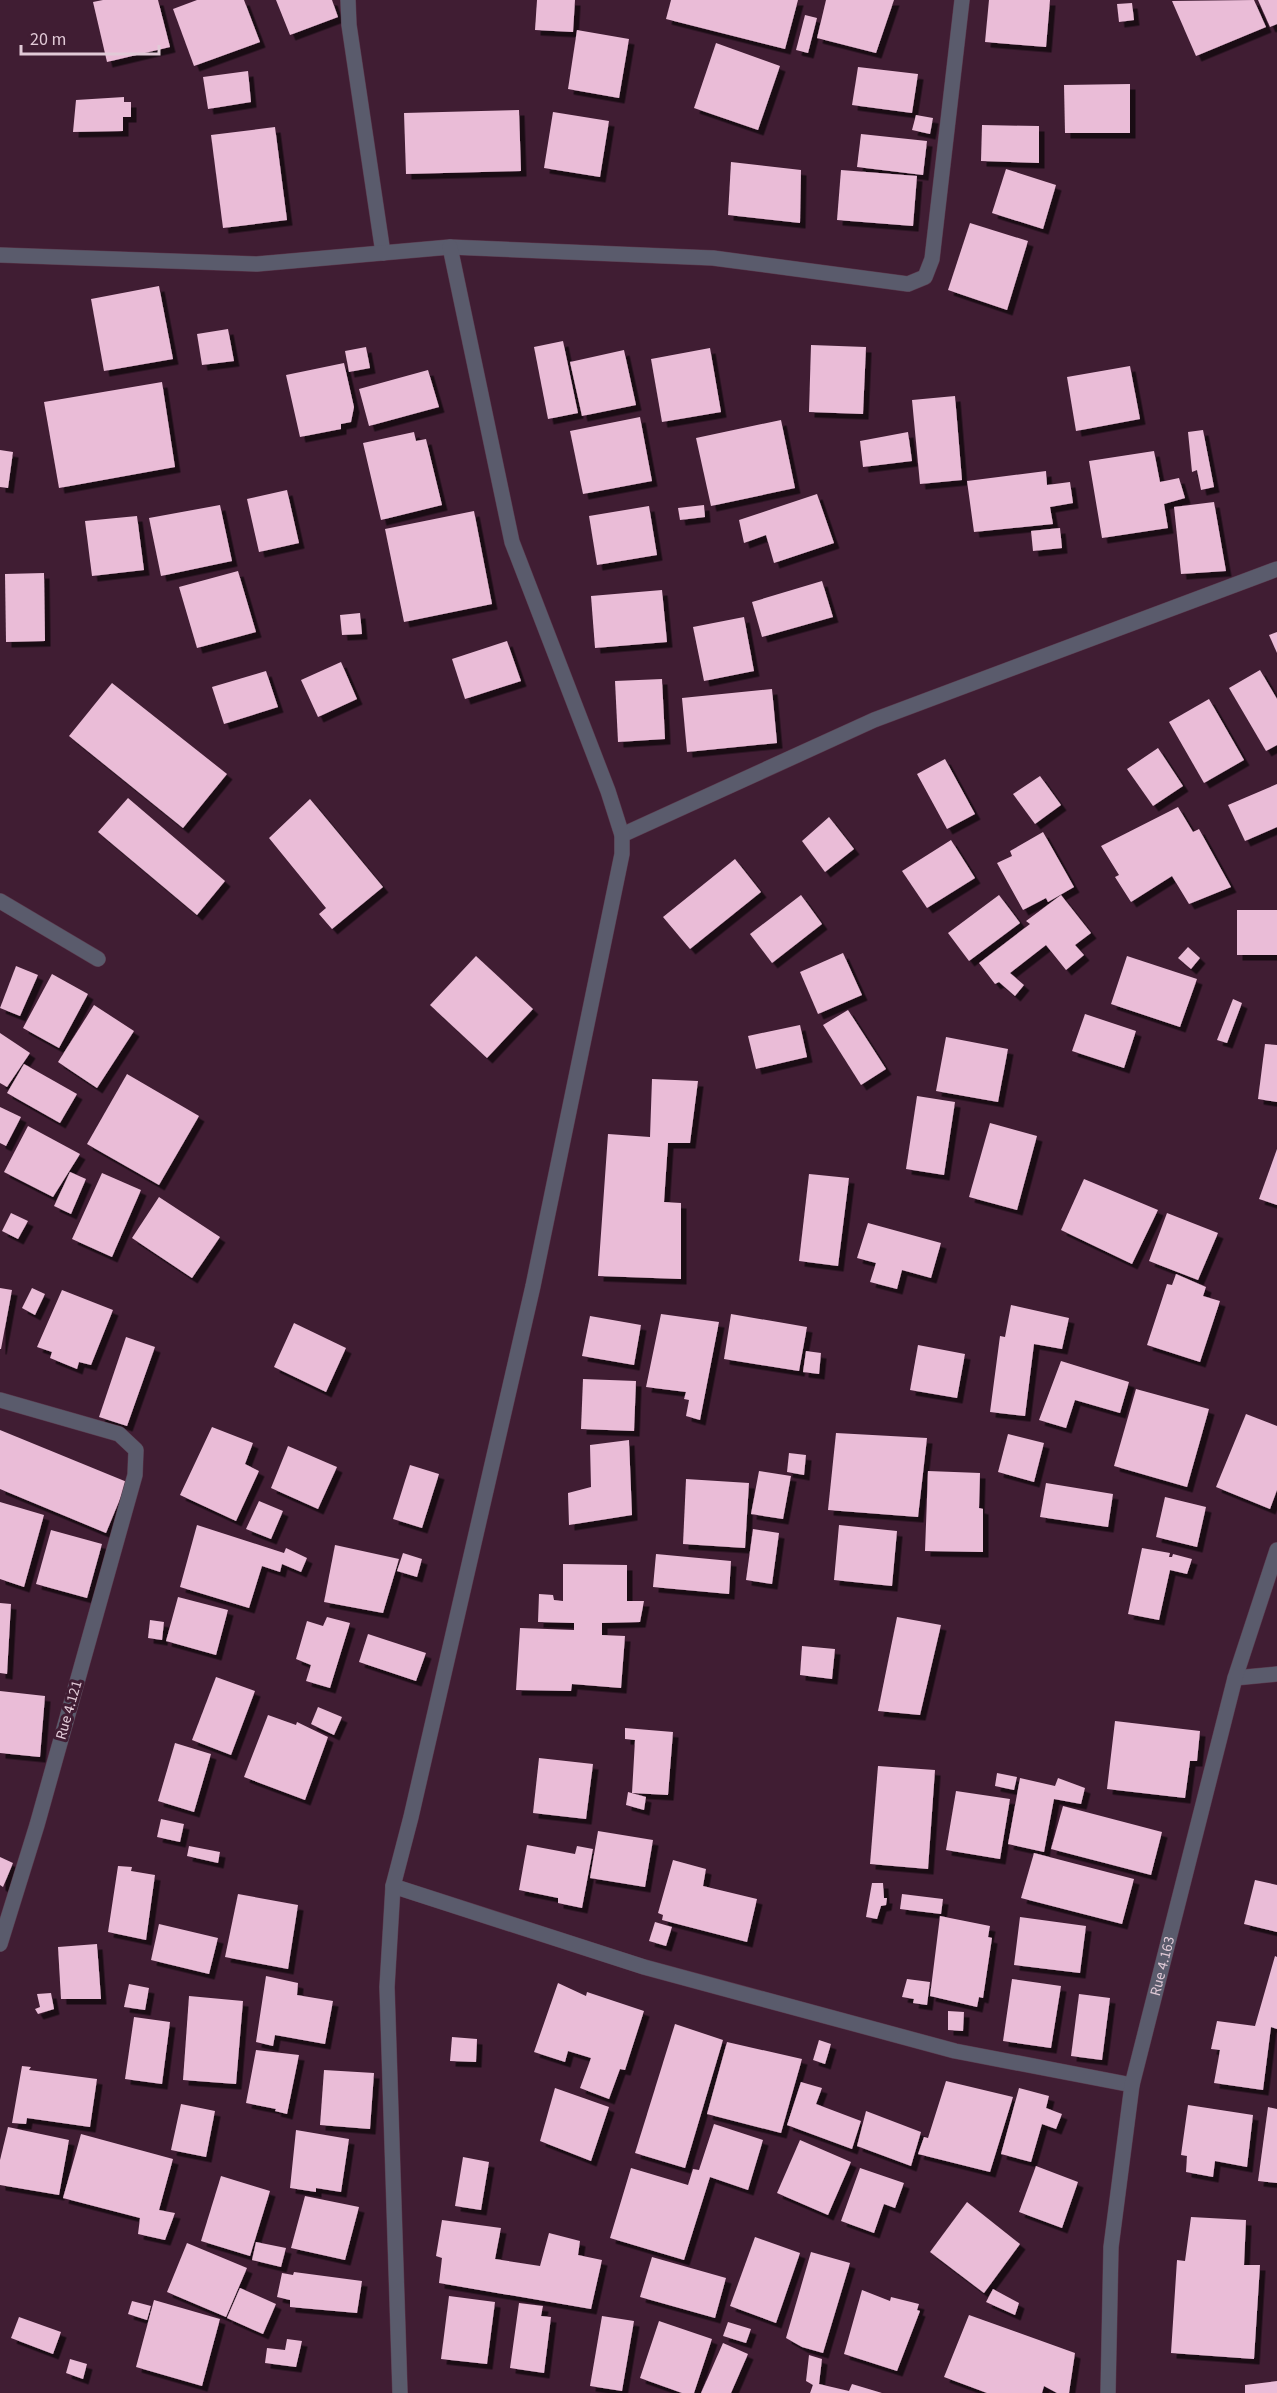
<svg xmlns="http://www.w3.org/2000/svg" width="1277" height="2393" viewBox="0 0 1277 2393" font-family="'Source Sans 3',sans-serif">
<defs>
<filter id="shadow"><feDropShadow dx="5.5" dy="5.5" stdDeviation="0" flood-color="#0009"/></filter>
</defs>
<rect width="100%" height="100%" fill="#401d33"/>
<g fill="#eabcd7" filter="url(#shadow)">
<path d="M103,0H158L170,47L107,62L93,2Z"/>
<path d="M197,0H244L260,42L194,66L173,9Z"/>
<path d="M276,0H332L338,17L290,35Z"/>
<path d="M537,0H575L573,32L535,30Z"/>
<path d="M671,0H798L785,49L666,19Z"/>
<path d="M826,0H894L876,53L817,38Z"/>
<path d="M989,0H1050L1046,47L985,42Z"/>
<path d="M1254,0L1266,27L1196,56L1172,1Z"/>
<path d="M1258,0H1277V24L1270,27Z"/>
<path d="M1132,3L1134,20L1119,22L1117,4Z"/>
<path d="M805,15L817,18L808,53L796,50Z"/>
<path d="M577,30L629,39L619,98L568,89Z"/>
<path d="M716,43L780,66L758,130L694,108Z"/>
<path d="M858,67L918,74L912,113L852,105Z"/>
<path d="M248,71L251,102L208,109L203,77Z"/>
<path d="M1130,84V133H1065L1064,85Z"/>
<path d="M124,97V102H131V117H123V131L73,132L76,100Z"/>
<path d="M519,110L521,171L406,174L404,113Z"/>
<path d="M553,112L609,121L600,177L544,168Z"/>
<path d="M916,115L933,118L930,134L912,130Z"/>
<path d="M982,125L1039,126V163L981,161Z"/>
<path d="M275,127L287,220L223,228L211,135Z"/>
<path d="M861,134L927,141L923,175L857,167Z"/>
<path d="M731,162L801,170L800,223L728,215Z"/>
<path d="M1006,169L1056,185L1043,229L992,213Z"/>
<path d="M841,170L917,176L913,226L837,220Z"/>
<path d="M970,223L1028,241L1007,310L948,290Z"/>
<path d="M159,286L173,359L104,371L91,299Z"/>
<path d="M228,329L234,361L202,365L197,334Z"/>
<path d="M563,341L578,413L548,419L534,347Z"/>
<path d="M811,345L866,347L863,414L809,412Z"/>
<path d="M366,347L370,368L349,372L345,351Z"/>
<path d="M710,348L721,412L662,422L651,359Z"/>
<path d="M624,350L636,405L582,416L570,362Z"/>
<path d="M344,363L354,407L351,422L341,424V429L300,437L286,375Z"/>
<path d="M1130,366L1140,419L1076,431L1067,377Z"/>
<path d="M428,370L439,407L369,426L359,389Z"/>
<path d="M162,382L175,467L59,488L44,402Z"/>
<path d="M955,396L962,480L920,484L912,400Z"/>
<path d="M640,417L652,481L583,494L570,431Z"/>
<path d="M781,420L795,488L711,506L696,438Z"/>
<path d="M1203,430L1214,487L1201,490L1197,470L1192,472L1188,432Z"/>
<path d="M414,432L416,441L426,439L442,505L381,520L363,443Z"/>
<path d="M908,432L912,461L863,467L860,441Z"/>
<path d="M0,450L13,452L8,488L0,487Z"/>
<path d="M1154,451L1160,482L1179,478L1185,498L1164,504L1168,528L1102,538L1089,461Z"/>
<path d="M1046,471L1047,485L1070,482L1073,503L1050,507L1053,524L974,532L967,481Z"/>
<path d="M287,490L299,543L259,552L247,499Z"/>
<path d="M817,494L834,543L774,563L766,535L744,543L739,520Z"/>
<path d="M1214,502L1226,571L1181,574L1174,507Z"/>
<path d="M220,505L232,561L161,576L149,518Z"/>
<path d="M704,505L705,517L680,520L678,508Z"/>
<path d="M649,506L657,555L597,565L589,516Z"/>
<path d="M474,511L492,604L404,622L385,529Z"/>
<path d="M137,516L144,570L92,576L85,521Z"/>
<path d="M1060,528L1062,548L1033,551L1031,531Z"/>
<path d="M238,571L256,632L197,648L179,587Z"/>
<path d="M44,573L45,641L6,642L5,574Z"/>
<path d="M822,581L833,617L762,637L752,602Z"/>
<path d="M662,590L667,642L595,648L591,596Z"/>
<path d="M360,613L362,634L342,635L340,615Z"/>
<path d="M744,617L754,671L704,681L693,627Z"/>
<path d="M1277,632V653L1269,635Z"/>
<path d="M507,641L521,681L465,699L452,659Z"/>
<path d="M341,662L357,699L318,717L301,680Z"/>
<path d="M1260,670L1277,699V745L1266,751L1229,688Z"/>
<path d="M266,671L278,707L224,724L212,687Z"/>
<path d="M662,679L665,739L618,742L615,681Z"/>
<path d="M112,683L227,774L183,828L69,736Z"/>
<path d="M772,689L777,743L687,752L682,698Z"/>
<path d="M1209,699L1244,760L1204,783L1169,722Z"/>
<path d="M1158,748L1183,786L1153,806L1127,769Z"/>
<path d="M945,759L975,814L947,829L917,774Z"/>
<path d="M1040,776L1061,805L1035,824L1013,794Z"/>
<path d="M1277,784V827L1245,841L1228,805Z"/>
<path d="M128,798L225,881L197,915L98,832Z"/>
<path d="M310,799L383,887L332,929L319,914L326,908L269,838Z"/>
<path d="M1178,807L1193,832L1199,829L1231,887L1189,904L1172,876L1131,902L1115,877L1119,875L1101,846Z"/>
<path d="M829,817L854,849L825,872L802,841Z"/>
<path d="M1043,832L1074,887L1048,902L1046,898L1023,910L997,863L1012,856L1010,851Z"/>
<path d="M951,840L975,878L927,908L902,871Z"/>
<path d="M735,859L761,892L690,949L663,917Z"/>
<path d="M801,895L822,924L772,963L750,934Z"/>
<path d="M999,895L1020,923L969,961L948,933Z"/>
<path d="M1061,895L1091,933L1075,945L1084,955L1066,970L1046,945L1010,973L1024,985L1015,996L999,982L995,984L979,963L1030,924L1026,921Z"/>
<rect x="1237" y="910" width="40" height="45"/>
<path d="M1188,947L1200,958L1191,969L1178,958Z"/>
<path d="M843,953L862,995L818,1014L800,972Z"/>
<path d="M476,956L533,1009L487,1058L430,1005Z"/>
<path d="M1127,956L1197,979L1180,1027L1111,1004Z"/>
<path d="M16,966L38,975L20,1016L0,1008Z"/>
<path d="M52,974L88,994L59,1048L23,1028Z"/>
<path d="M1233,999L1242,1003L1227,1043L1217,1040Z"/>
<path d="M94,1005L134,1031L97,1088L58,1062Z"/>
<path d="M848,1010L886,1069L861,1085L823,1025Z"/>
<path d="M1085,1014L1136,1031L1124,1068L1072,1051Z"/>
<path d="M800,1025L807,1057L756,1069L748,1036Z"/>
<path d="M0,1033L30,1053L7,1087L0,1083Z"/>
<path d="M946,1037L1008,1049L998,1102L936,1091Z"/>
<path d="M1265,1044L1277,1045V1102L1258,1099Z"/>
<path d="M24,1064L77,1094L60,1123L7,1093Z"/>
<path d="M127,1074L199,1116L159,1185L87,1144Z"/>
<path d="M652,1079L698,1081L690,1143H668L664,1202L681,1203V1279L598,1276L608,1134L650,1137Z"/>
<path d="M917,1096L955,1102L944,1175L906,1169Z"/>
<path d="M0,1107L21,1117L6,1146L0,1143Z"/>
<path d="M990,1123L1037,1136L1017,1210L969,1197Z"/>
<path d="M28,1126L80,1154L53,1197L4,1172Z"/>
<path d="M1277,1149V1205L1259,1199Z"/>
<path d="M70,1172L86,1179L71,1214L54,1206Z"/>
<path d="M102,1173L141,1190L112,1257L72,1239Z"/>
<path d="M809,1174L849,1178L838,1266L799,1261Z"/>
<path d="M1084,1179L1158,1210L1132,1264L1061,1230Z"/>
<path d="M159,1197L220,1237L192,1278L132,1238Z"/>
<path d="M11,1213L28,1221L18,1239L2,1231Z"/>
<path d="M1167,1213L1218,1233L1198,1280L1149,1261Z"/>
<path d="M868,1223L941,1243L931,1278L902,1270L897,1289L870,1282L876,1263L857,1258Z"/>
<path d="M1176,1274L1206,1287L1203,1296L1220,1301L1200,1362L1147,1345L1167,1284L1172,1285Z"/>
<path d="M0,1288L12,1290L1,1349H0Z"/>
<path d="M32,1288L45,1294L35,1315L22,1308Z"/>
<path d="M62,1290L113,1310L91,1365L79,1362L77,1369L50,1358L52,1352L37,1347Z"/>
<path d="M1011,1305L1069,1318L1062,1349L1034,1344L1025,1416L990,1412L1000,1336L1005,1337Z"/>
<path d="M661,1314L719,1322L700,1420L686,1416L689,1400L684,1399L686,1392L646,1387Z"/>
<path d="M731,1314L807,1327L799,1371L724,1359Z"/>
<path d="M590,1316L641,1325L634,1365L582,1356Z"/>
<path d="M294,1323L346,1348L326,1392L274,1367Z"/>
<path d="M126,1337L155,1347L127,1426L99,1417Z"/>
<path d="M918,1345L965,1354L957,1398L910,1390Z"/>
<path d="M806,1351L821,1353L819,1374L803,1372Z"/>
<path d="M1061,1361L1129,1382L1120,1413L1075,1400L1066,1428L1039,1420Z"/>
<path d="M583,1379L636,1381L634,1431L581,1429Z"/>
<path d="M1136,1389L1209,1409L1187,1487L1114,1466Z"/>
<path d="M1246,1414L1277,1426V1490L1270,1509L1216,1487Z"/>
<path d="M212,1427L253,1443L245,1464L259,1471L236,1521L180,1495Z"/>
<path d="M0,1430L127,1482L106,1533L0,1489Z"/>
<path d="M836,1433L927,1438L918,1517L828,1510Z"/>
<path d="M1008,1434L1044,1443L1034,1482L998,1472Z"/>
<path d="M629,1440L632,1515L569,1525L568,1493L591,1487L590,1445Z"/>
<path d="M288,1446L337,1467L318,1509L271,1488Z"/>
<path d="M789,1453L806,1455L804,1475L787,1472Z"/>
<path d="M410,1465L439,1474L422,1528L393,1519Z"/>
<path d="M759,1471L791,1476L783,1519L751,1514Z"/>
<path d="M928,1471L980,1473L979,1508L983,1509V1552L925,1551Z"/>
<path d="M686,1479L749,1483L745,1548L683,1544Z"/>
<path d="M1046,1483L1113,1494L1108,1527L1040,1517Z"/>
<path d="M1165,1497L1206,1507L1197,1547L1156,1537Z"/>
<path d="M259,1501L283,1511L271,1539L246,1529Z"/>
<path d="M0,1502L44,1515L24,1587L0,1579Z"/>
<path d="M197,1525L284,1553L286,1548L307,1558L301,1572L282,1564L280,1572L262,1566L249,1608L180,1587Z"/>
<path d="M839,1525L897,1531L892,1586L834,1580Z"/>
<path d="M753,1529L779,1533L772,1584L746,1580Z"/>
<path d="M51,1530L102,1544L87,1598L36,1584Z"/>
<path d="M335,1545L399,1559L383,1613L324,1602Z"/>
<path d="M1142,1548L1170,1553L1169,1557H1172L1173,1554L1192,1559L1187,1574L1170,1570L1159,1620L1128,1614Z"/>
<path d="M403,1553L422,1559L417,1577L397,1571Z"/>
<path d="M656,1554L731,1561L729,1594L653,1587Z"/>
<path d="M563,1564L627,1565V1601H644L640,1622L602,1623V1635L625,1636L621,1688L572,1684L571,1691L516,1690L520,1628L574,1630V1623L538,1622L539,1594L553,1595L554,1600L563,1601Z"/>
<path d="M178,1597L228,1610L216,1655L166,1641Z"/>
<path d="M0,1603L11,1604L7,1674L0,1673Z"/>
<path d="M327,1617L350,1623L330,1688L306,1681L311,1665L296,1659L307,1621L323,1626Z"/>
<path d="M897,1617L941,1625L920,1715L878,1711Z"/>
<path d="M150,1620L164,1622L162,1640L148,1638Z"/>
<path d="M368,1634L426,1653L416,1681L359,1662Z"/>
<path d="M802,1646L835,1649L832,1679L800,1675Z"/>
<path d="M216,1677L255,1691L231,1755L192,1740Z"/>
<path d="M0,1691L45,1696L40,1757L0,1753Z"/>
<path d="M318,1707L342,1717L334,1735L311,1724Z"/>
<path d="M268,1715L296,1725L297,1722L328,1737L305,1800L244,1777Z"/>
<path d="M1115,1721L1200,1731L1197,1761H1190L1185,1798L1107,1789Z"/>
<path d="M625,1728L673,1732L668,1795L632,1793L635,1740L625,1739Z"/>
<path d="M175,1743L211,1754L194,1812L158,1801Z"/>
<path d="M539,1758L593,1764L586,1819L533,1813Z"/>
<path d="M878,1766L935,1770L928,1869L870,1864Z"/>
<path d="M997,1773L1017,1777L1014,1790L995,1786Z"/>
<path d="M1020,1778L1055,1786L1058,1778L1085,1788L1081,1804L1054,1799L1044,1852L1008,1844Z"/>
<path d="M956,1791L1010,1799L1000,1859L946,1850Z"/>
<path d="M628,1792L646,1797L644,1810L626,1805Z"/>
<path d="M1063,1806L1162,1832L1151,1875L1051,1849Z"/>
<path d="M161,1819L184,1824L180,1842L157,1837Z"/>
<path d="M598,1831L653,1840L645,1887L590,1878Z"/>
<path d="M527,1845L575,1854L577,1846L593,1849L582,1908L558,1903V1898L519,1890Z"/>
<path d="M189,1846L220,1852L218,1863L187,1856Z"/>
<path d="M1034,1853L1134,1879L1122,1924L1021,1898Z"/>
<path d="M0,1857L13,1863L3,1887L0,1885Z"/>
<path d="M673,1860L706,1869L703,1886L757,1899L747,1942L662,1920L663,1915L658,1913Z"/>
<path d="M118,1866L132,1867L131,1871L155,1875L146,1940L108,1932Z"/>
<path d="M1255,1880L1277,1885V1932L1244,1924Z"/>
<path d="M872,1883H883L884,1898H887L886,1905L881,1906L877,1919L866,1917Z"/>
<path d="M238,1894L298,1905L288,1969L225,1957Z"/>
<path d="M902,1894L943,1899L941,1914L900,1909Z"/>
<path d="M940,1916L990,1926L988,1937L992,1938L983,1998L979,1997L977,2007L930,1996Z"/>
<path d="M1020,1917L1086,1926L1080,1973L1014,1965Z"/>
<path d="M655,1922L672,1927L666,1946L649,1941Z"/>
<path d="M159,1924L218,1938L209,1974L151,1960Z"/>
<path d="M97,1944L101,1999H61L58,1947Z"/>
<path d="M1275,1956L1277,1957V2029L1271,2027L1263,2090L1214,2083L1220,2050L1211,2049L1217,2021L1255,2026Z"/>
<path d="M266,1976L298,1983L297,1995L333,2001L325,2044L275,2035L273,2046L256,2042Z"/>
<path d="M907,1979L930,1982L927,2005L913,2003L914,1999L902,1997Z"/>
<path d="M1012,1979L1061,1986L1051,2048L1003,2041Z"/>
<path d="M558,1983L586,1996L587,1992L644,2011L625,2070L620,2069L609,2099L580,2088L591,2058L568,2051L565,2062L534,2052Z"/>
<path d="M129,1984L149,1988L145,2010L124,2007Z"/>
<path d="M51,1993L54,2009L38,2014L35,2009L40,2007L37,1994Z"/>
<path d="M1079,1994L1110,1998L1102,2060L1071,2056Z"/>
<path d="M189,1996L243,2001L236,2084L183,2080Z"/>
<path d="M948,2011L964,2012L963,2031L948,2030Z"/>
<path d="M134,2017L170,2022L162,2084L125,2079Z"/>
<path d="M675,2024L723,2040L685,2168L635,2153Z"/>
<path d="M452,2037L477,2039L476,2062L450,2061Z"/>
<path d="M819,2040L831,2044L825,2064L813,2060Z"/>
<path d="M727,2042L802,2059L781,2133L707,2114Z"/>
<path d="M256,2050L299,2055L287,2114L275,2111L276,2109L246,2103Z"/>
<path d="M22,2066L31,2067L29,2070L97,2079L90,2127L27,2118L26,2124L12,2123Z"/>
<path d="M324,2070L374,2073L370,2129L320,2125Z"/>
<path d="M946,2081L1013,2097L990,2172L918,2154L924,2137L928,2138Z"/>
<path d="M801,2082L822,2088L816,2104L861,2121L852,2149L787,2125Z"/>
<path d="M555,2088L609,2107L591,2161L540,2141Z"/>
<path d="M1019,2088L1049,2096L1046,2108L1062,2114L1056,2129L1042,2124L1031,2162L1001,2154Z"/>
<path d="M181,2104L215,2111L206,2157L171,2150Z"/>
<path d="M1188,2105L1253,2115L1247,2167L1215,2161L1213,2177L1186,2172L1187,2156L1181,2155Z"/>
<path d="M1268,2107L1277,2109V2183L1258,2181Z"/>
<path d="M866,2111L921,2132L911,2166L857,2146Z"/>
<path d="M714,2124L763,2140L748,2190L710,2177L684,2260L610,2238L631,2168L688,2185L693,2169L699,2170Z"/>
<path d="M8,2127L69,2140L59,2195L0,2185V2160Z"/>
<path d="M296,2130L349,2139L341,2192L316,2188V2192L290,2188Z"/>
<path d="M81,2134L173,2159L159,2210L175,2213L165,2240L138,2234L140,2218L63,2198Z"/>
<path d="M800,2140L851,2162L828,2215L777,2193Z"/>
<path d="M463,2157L489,2162L481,2210L455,2206Z"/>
<path d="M1036,2166L1078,2182L1062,2228L1019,2212Z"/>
<path d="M860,2168L904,2183L895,2208L884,2204L874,2233L841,2221Z"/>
<path d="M221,2176L270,2191L250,2256L201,2241Z"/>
<path d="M305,2196L359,2207L345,2260L291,2248Z"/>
<path d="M967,2202L1020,2244L984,2293L930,2252Z"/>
<path d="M1191,2217L1246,2220L1244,2265H1260L1254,2359L1171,2353L1177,2260L1185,2261Z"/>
<path d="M442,2220L501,2228L495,2259L540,2266L549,2233L580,2241L578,2255L602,2260L591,2309L439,2283L442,2258L436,2256Z"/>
<path d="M755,2237L800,2253L776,2323L730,2306Z"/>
<path d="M256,2242L286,2248L281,2267L252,2260Z"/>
<path d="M187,2243L247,2268L226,2317L167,2292Z"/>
<path d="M811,2252L850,2263L823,2353L802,2347L786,2338Z"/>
<path d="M652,2257L726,2278L715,2318L640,2297Z"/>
<path d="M294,2272L362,2281L357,2313L290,2307V2300L277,2297L282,2273L293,2275Z"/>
<path d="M240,2288L276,2304L263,2334L227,2318Z"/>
<path d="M993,2289L1019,2303L1015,2315L986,2302Z"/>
<path d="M862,2290L890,2301L891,2297L919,2304L917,2310L920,2311L897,2371L844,2354Z"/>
<path d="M449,2296L495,2302L487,2364L441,2359Z"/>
<path d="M154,2300L220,2319L202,2386L136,2367Z"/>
<path d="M132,2301L151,2306L147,2320L128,2314Z"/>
<path d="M519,2303L543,2306L541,2316L551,2317L544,2373L510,2368Z"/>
<path d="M969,2315L1075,2353L1069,2393H1057L1044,2386L1042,2393H987L944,2377Z"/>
<path d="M602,2316L634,2321L622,2391L590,2386Z"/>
<path d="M19,2317L61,2332L53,2354L11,2338Z"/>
<path d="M659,2321L712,2339L694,2393H682L640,2378Z"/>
<path d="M728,2322L751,2329L746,2343L723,2336Z"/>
<path d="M287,2339L302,2341L296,2367L265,2363L267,2348L285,2350Z"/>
<path d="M723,2343L748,2354L731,2393H701Z"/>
<path d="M809,2355L822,2359L819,2384L849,2391L852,2384L882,2393H810L813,2385L806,2381Z"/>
<path d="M70,2359L87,2364L83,2379L66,2373Z"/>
<path d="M1277,2381V2393H1245V2385Z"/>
</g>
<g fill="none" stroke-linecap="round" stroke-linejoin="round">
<defs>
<g id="minor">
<path d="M348,0L349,25L383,253"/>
<path d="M0,255L257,264L450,247L713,258L908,284L925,277L932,259L962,0"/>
<path d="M622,835L874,720L1277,569"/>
<path d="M0,901L98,959"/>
<path d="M0,1400L119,1434L136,1450L135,1475L37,1825L0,1944"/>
<path d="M1235,1678L1277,1674"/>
<path d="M393,1886L644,1967L955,2051L1132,2085"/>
<path d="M400,2393L387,1987L393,1886L411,1817L533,1286L622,854V835L608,791L512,542L450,247"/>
<path id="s1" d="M1108,2393L1111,2247L1132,2085L1235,1678L1277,1550"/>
</g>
</defs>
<use href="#minor" stroke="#5a394d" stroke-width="16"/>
<use href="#minor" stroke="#5a5b6c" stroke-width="15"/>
</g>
<g text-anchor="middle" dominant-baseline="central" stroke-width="6" stroke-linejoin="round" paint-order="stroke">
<g font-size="15" fill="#e1cad7" stroke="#401d33">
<text transform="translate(69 1710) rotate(-74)">Rue 4.121</text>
<text stroke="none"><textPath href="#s1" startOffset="432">Rue 4.163</textPath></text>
</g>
</g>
<path d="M21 45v9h138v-9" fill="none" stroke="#e1cad7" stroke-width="3"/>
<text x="30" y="45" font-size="18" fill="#e1cad7" stroke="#401d33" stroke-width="4.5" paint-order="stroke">20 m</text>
</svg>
